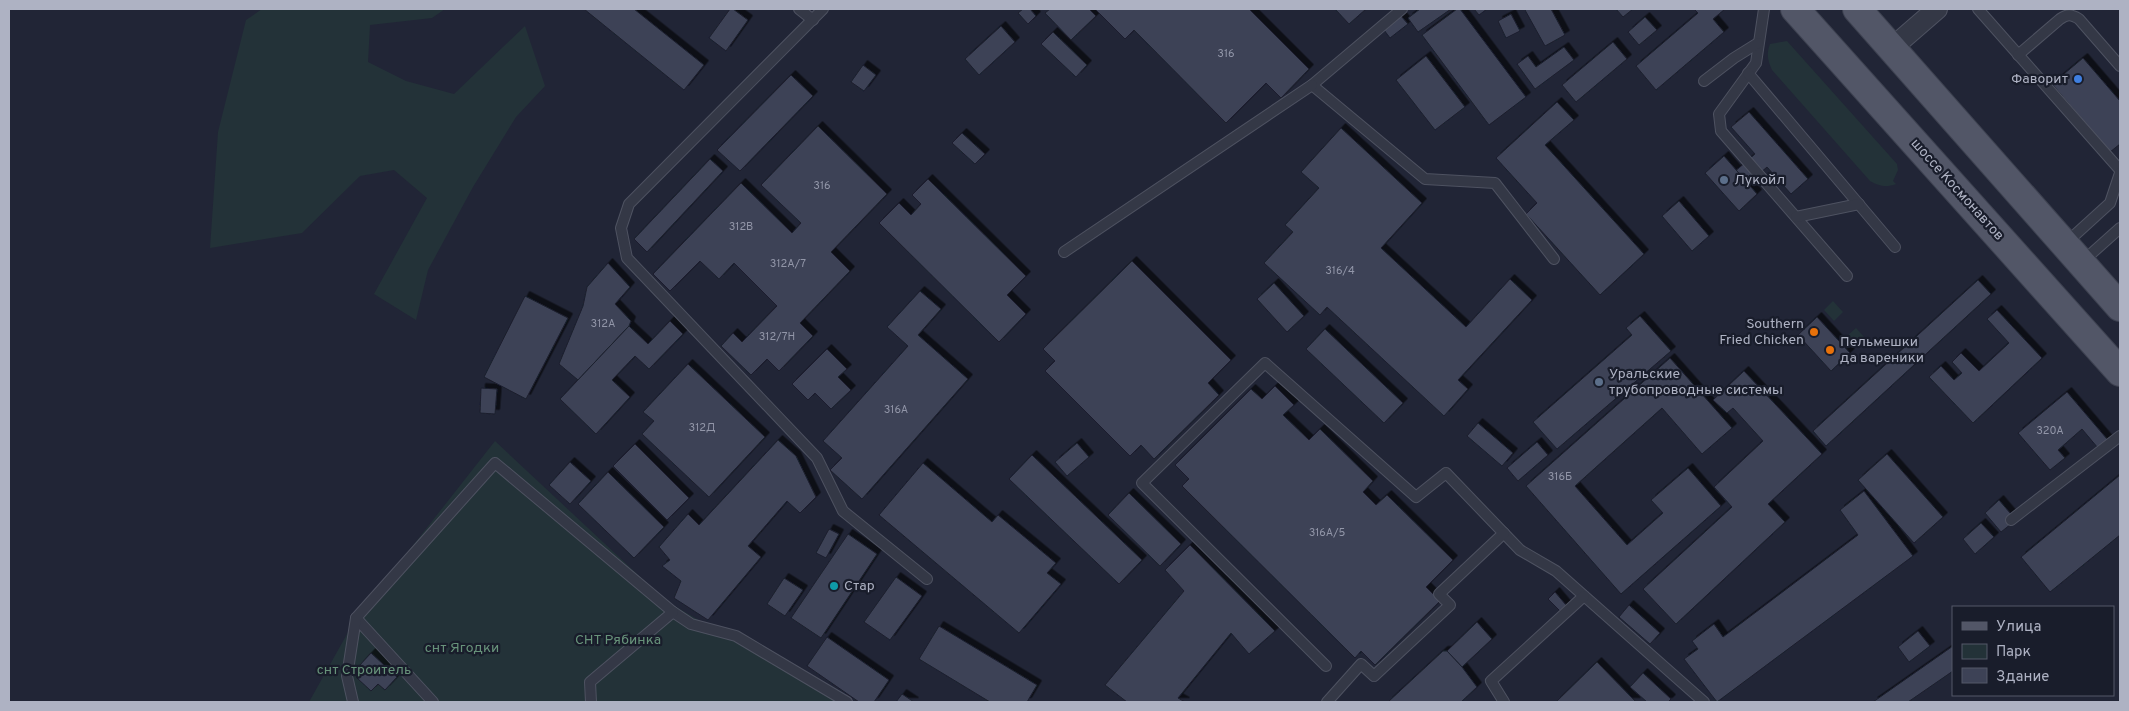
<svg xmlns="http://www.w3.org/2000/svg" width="2129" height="711" viewBox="0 0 2129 711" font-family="Overpass,sans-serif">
<defs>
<filter id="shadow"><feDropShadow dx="4.5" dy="-4.5" stdDeviation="0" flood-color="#0009"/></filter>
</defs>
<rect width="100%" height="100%" fill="#212536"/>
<g fill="#233238">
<path d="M262,9H445L432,18L370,25L368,62L406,81L454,94L525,26L545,86L516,117L473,187L428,270L416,320L374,294L427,198L394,170L360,176L302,233L210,248L218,132L246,20Z"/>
<path d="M1787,41L1897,164L1898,170L1893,181L1896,184C1886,188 1879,186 1870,181L1772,70C1768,61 1766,54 1770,44Z"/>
<path d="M1833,301L1843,312L1834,321L1824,310Z"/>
<path d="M1856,328L1866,339L1857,347L1847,336Z"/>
<path d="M495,441L666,601L840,702H309L356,618Z"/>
</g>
<g fill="#3d4256" stroke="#1b1f2d" filter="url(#shadow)">
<path d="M584,9H634L704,65L684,90Z"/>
<path d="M730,9H733L748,20L726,51L709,38Z"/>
<path d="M1023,9H1030L1036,16L1028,24L1018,13Z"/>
<path d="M1050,9H1089L1096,16L1071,40L1045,13Z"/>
<path d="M1095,9H1249L1309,69L1281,98L1266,83L1226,123L1134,30L1125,39Z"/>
<path d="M1335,9H1366L1349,24Z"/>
<path d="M1420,9H1451L1418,32L1408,18Z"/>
<path d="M1457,9H1460L1526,97L1489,125L1422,35Z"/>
<path d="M1474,9H1487L1479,15Z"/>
<path d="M1527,9H1551L1565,35L1545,46L1525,10Z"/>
<path d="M1616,9H1633L1623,17Z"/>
<path d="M1694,9H1725L1713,19L1724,32L1656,90L1636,66L1698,13Z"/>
<path d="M1511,14L1520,31L1506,38L1498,21Z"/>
<path d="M1401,16L1408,24L1390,38L1384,30Z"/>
<path d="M1645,17L1657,30L1639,45L1628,32Z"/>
<path d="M1001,26L1015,42L979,75L965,59Z"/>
<path d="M1053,32L1087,65L1076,77L1041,44Z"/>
<path d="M1613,42L1627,59L1576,102L1562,85Z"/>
<path d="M1564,47L1574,60L1535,89L1517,64L1528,56L1536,67Z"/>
<path d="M1426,56L1465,107L1435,130L1396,80Z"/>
<path d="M2083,58L2120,101V144L2110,152L2052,84Z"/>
<path d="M863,65L876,75L864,91L851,82Z"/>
<path d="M791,75L813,96L740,171L717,150Z"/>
<path d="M1557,102L1574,120L1545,145L1644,254L1600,295L1526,214L1537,203L1496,158Z"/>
<path d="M1749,112L1808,179L1791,194L1767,167L1744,187L1732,174L1755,154L1731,127Z"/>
<path d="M818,126L887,194L831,252L850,271L800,323L813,336L779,371L767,359L751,375L721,346L733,333L742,342L777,306L734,263L719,279L700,261L670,291L653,274L741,183L792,233L801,223L761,185Z"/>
<path d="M1341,128L1422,203L1381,248L1466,327L1510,279L1532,300L1458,380L1468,389L1444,416L1327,307L1320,315L1264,263L1293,232L1285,225L1319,188L1301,172Z"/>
<path d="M962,133L985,154L975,164L952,143Z"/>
<path d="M1724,156L1757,194L1739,211L1705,173Z"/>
<path d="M710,159L723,171L647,252L634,239Z"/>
<path d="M928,179L1026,276L1007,295L1026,314L999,342L879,223L899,203L911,215L921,204L912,195Z"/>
<path d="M1679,201L1709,236L1692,251L1662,216Z"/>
<path d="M1132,261L1231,360L1208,383L1219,395L1154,459L1141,445L1130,456L1045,371L1055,361L1043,349Z"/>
<path d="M608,263L630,287L615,304L631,321L629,326L578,380L559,364L583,306L587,287Z"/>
<path d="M1978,280L1991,294L1826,446L1813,431Z"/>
<path d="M1274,283L1304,316L1287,332L1257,299Z"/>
<path d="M920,291L941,309L918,335L968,379L862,499L830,470L842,458L823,441L908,346L887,327Z"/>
<path d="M525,296L568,318L526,399L484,377Z"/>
<path d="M1997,310L2042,358L1973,423L1929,377L1941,366L1954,380L1962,373L1952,362L1961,353L1979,371L2009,343L1987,319Z"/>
<path d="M1640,316L1671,351L1557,449L1533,422L1632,335L1626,328Z"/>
<path d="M1817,317L1850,353L1831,371L1798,335Z"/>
<path d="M670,321L683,334L649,369L635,356L612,380L630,397L596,434L560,399L629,326L648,344Z"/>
<path d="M1325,329L1403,403L1384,423L1306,349Z"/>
<path d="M827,349L847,369L838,377L851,390L831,409L815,393L808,400L792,384Z"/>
<path d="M1670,358L1732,428L1702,454L1662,408L1575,486L1627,545L1663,513L1651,500L1688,468L1721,506L1621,594L1526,486Z"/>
<path d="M688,364L765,437L709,497L642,434L654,421L643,412Z"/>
<path d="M1744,371L1822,454L1768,504L1785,522L1676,624L1643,589L1732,507L1714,487L1763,441L1733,408L1727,413L1713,400Z"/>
<path d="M1275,386L1294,405L1283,415L1309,440L1320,429L1373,481L1363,492L1376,505L1387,495L1453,560L1426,587L1440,601L1375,665L1361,651L1355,658L1182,486L1189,479L1175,465L1251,389L1262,399Z"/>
<path d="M481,388L497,389L495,414L480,413Z"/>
<path d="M2067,392L2113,446L2103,454L2082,429L2058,450L2065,458L2050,470L2018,433Z"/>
<path d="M1478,423L1513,453L1502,466L1467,436Z"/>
<path d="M778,440L796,456L816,497L800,513L787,501L748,546L761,557L708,620L674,598L681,581L662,566L670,560L659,547L688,514L699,525Z"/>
<path d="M1537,442L1548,455L1518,481L1507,468Z"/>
<path d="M1077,443L1089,457L1067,476L1055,462Z"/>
<path d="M635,444L689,498L667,520L613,466Z"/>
<path d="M1887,454L1943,517L1914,543L1858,480Z"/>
<path d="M1032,455L1142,560L1119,584L1009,479Z"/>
<path d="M570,462L591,481L570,504L549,485Z"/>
<path d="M923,463L992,522L998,515L1056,563L1047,573L1061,584L1019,633L879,515Z"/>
<path d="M608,472L664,527L634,558L578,504Z"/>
<path d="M2120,475V535L2050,592L2021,557Z"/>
<path d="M1864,491L1913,556L1717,702L1684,659L1698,649L1692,641L1714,624L1723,637L1858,535L1840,510Z"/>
<path d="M1129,493L1181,544L1160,566L1108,515Z"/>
<path d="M1999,500L2016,520L2001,532L1985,513Z"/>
<path d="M1981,523L1994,537L1975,554L1963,539Z"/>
<path d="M829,529L839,534L826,558L816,553Z"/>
<path d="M848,534L877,554L821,638L791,618Z"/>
<path d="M1190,545L1275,631L1249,654L1231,633L1178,698L1185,702H1127L1105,685L1184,591L1165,570Z"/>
<path d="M896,577L922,596L890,640L864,622Z"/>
<path d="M784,578L803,590L785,616L767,604Z"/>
<path d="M1555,592L1566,605L1560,611L1548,599Z"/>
<path d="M1629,605L1660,633L1650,644L1619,617Z"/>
<path d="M1477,622L1492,639L1462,667L1447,651Z"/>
<path d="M939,626L1037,685L1027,702H990L919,659Z"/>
<path d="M1918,631L1930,646L1909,662L1898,647Z"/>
<path d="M827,637L889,680L874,702H859L807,666Z"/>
<path d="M1953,646V671L1908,702H1873Z"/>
<path d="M1443,651H1447L1462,667L1477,687L1461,702H1388Z"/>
<path d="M371,653L397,677L385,690L378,684L371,691L357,678L364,670L359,666Z"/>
<path d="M1597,662L1636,702H1556Z"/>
<path d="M1643,673L1671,699L1668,702H1647L1630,687Z"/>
<path d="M902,694L914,702H896Z"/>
</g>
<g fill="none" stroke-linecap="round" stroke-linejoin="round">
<defs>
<g id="service">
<path d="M799,9L813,20"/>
<path d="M823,9L629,204L621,228L627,258L817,458L843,511L927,579"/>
<path d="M1402,9L1312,85L1425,179L1495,183L1554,259"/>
<path d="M1764,9L1756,63L1719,114L1721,131L1847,276"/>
<path d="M1978,9L2120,170"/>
<path d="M2018,55L2060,19C2067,14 2071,14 2079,19L2120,66"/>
<path d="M1748,73L1895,247"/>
<path d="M1704,81L1734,58L1758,43"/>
<path d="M1796,217L1859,204"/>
<path d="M2066,243L2110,203L2120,173"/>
<path d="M1064,252L1312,85"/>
<path d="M2082,262L2120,228"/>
<path d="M2011,520L2120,436"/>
<path d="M356,618L433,702"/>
<path d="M1326,666L1142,483L1265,363L1416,497L1446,473L1520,550L1556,571L1704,702"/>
<path d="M353,702L347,676L356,618L495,463L673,612L691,624L736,636L847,702"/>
<path d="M591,702L590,682L673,612"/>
<path d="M1327,702L1361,664L1374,676L1450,605L1439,594L1504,533"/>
<path d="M1504,702L1491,681L1584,596"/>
</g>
<path id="minor" d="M1892,48L1937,9"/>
<g id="primary">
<path d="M1795,9L2120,372"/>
<path d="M1857,9L2120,307"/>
</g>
</defs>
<use href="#service" stroke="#4e5261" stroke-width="12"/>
<use href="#minor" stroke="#4e5261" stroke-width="22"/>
<use href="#primary" stroke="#3d4150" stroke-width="30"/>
<use href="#service" stroke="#343846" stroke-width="10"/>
<use href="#minor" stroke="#343846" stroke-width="20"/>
<use href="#primary" stroke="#525667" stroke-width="28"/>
</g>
<circle fill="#3f7fe0" stroke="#191d2b" stroke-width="2" cx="2078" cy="79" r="5"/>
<g fill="#5c6f8a" stroke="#191d2b" stroke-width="2">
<circle cx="1724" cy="180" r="5"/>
<circle cx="1599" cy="382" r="5"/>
</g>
<g fill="#e8710a" stroke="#191d2b" stroke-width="2">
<circle cx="1814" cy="332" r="5"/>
<circle cx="1830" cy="350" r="5"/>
</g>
<circle fill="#0f9aa8" stroke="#191d2b" stroke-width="2" cx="834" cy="586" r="5"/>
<g text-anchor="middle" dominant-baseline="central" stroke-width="4.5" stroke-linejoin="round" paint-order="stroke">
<g font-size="11" fill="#9296a8">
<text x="1226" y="54">316</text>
<text x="822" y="186">316</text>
<text x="741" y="227">312В</text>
<text x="788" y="264">312А/7</text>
<text x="1340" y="271">316/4</text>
<text x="603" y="324">312А</text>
<text x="777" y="337">312/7Н</text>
<text x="896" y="410">316А</text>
<text x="702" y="428">312Д</text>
<text x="2050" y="431">320А</text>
<text x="1560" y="477">316Б</text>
<text x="1327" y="533">316А/5</text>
</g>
<g font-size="14" fill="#aeb2c3" stroke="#191d2b" text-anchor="start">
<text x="2068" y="79" text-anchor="end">Фаворит</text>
<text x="1734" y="180">Лукойл</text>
<text x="1804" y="324" text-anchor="end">Southern<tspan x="1804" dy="16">Fried Chicken</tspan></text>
<text x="1840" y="342">Пельмешки<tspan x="1840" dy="16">да вареники</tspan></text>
<text x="1609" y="374">Уральские<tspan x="1609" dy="16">трубопроводные системы</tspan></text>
<text x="844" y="586">Стар</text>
</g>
<g font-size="14" fill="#aeb2c3" stroke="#191d2b">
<text transform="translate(1957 190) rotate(48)">шоссе Космонавтов</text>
</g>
<g font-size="14" fill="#67927a" stroke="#191d2b">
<text x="618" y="640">СНТ Рябинка</text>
<text x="462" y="648">снт Ягодки</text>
<text x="364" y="670">снт Строитель</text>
</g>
</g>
<rect width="2129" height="711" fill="none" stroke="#aeb2c3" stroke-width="20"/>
<rect x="1952" y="606" width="162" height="90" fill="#191d2b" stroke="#555968"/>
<rect x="1962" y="622" width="25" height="8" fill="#525667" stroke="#555968"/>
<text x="1996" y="631" font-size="15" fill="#aeb2c3">Улица</text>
<rect x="1962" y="644" width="25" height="15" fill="#233238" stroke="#555968"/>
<text x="1996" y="656" font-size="15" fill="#aeb2c3">Парк</text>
<rect x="1962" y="668" width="25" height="15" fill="#3d4256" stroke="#555968"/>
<text x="1996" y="681" font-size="15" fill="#aeb2c3">Здание</text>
</svg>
